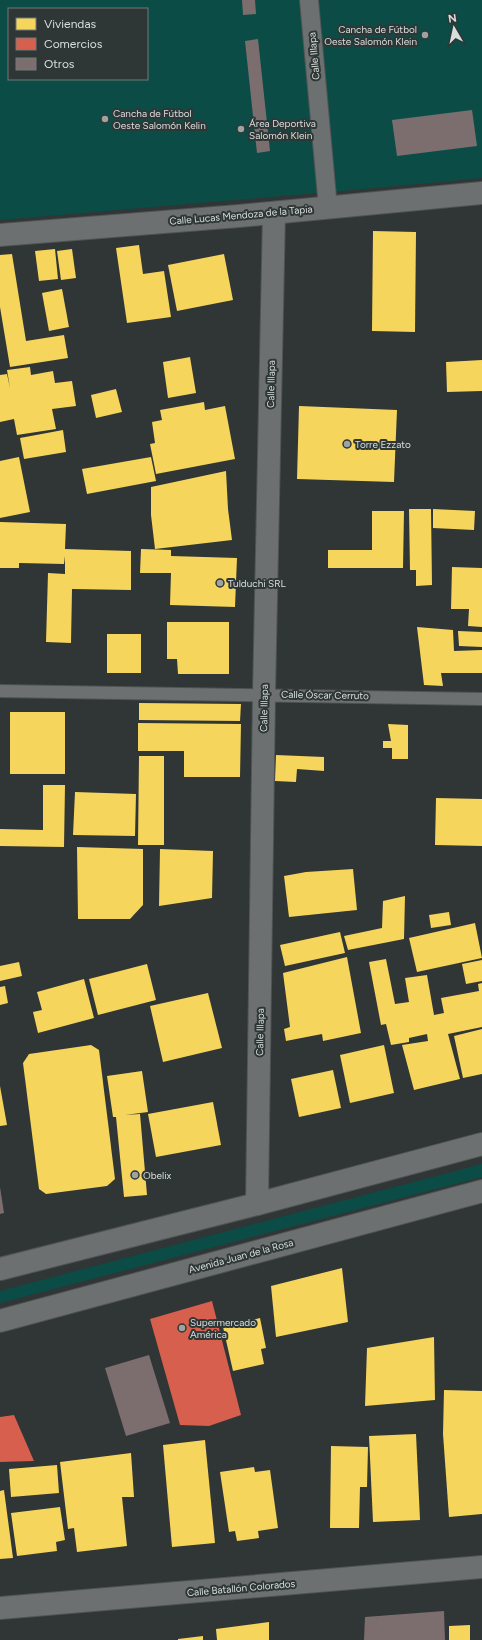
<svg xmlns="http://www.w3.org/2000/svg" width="482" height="1640" viewBox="0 0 482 1640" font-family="Figtree,sans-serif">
<rect width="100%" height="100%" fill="#303535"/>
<g fill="#0b4d46" fill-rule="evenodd">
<path d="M0,0H482V178L342,191L0,220ZM9,9H147V79H9Z"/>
<path d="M482,1164V1177L0,1303V1291Z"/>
</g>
<g fill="#f6d55c">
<path d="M373,231L416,232L415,332L372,331Z"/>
<path d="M139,245L143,274L164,271L171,317L127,323L116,248Z"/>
<path d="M55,249L58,279L39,281L35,251Z"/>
<path d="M72,249L76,278L61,280L57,251Z"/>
<path d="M12,254L26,341L64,335L68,358L10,367L0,307V255Z"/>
<path d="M224,254L233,300L177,311L168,265Z"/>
<path d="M62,289L69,327L49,331L42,293Z"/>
<path d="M190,357L196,393L168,398L163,362Z"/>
<path d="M482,360V391L447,392L446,362Z"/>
<path d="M30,367L31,375L53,371L55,383L72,381L76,406L52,409L56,429L17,435L14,419L0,422V375L7,374L10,388L7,370Z"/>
<path d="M116,389L122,412L96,418L91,395Z"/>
<path d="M204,402L205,410L225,406L235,459L156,474L150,444L155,443L152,422L162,420L160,410Z"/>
<path d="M299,406L397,410L394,482L297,479Z"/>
<path d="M63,430L66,452L24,459L20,438Z"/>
<path d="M19,457L30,512L0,518V461Z"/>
<path d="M151,457L156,481L87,494L82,469Z"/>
<path d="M226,471L228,509L232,540L155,549L151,515V487Z"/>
<path d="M409,509H431L432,585L416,586V570H410Z"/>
<path d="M433,509L475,511L474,530L433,528Z"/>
<path d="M372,511H404L403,568H328V550H372Z"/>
<path d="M0,522L66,524L65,549L131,551V590L72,589L71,643L46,642L48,573L65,574V556L64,564L19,563V568H0Z"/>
<path d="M141,549L171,550V556L237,558L235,607L170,605L171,573H140Z"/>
<path d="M452,567L482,568V627L468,626L469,609H451Z"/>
<path d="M167,622H229V674H178L177,659H167Z"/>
<path d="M417,627L453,630L454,651L482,650V673H441L443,686L424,685Z"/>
<path d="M458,631L482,632V647L459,646Z"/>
<rect x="107" y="634" width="34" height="39"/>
<path d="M139,703L241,704L240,721L139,720Z"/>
<rect x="10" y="712" width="55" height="62"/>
<path d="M138,723L241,724L240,777H184V751H138Z"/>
<path d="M388,724L408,725V759H392V748H383V741H391Z"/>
<path d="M276,755L324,757V771L297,769L296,782L275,781Z"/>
<path d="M139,756H164V845H138Z"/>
<path d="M43,785H65L64,847L0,846V829L43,830Z"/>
<path d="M75,792L136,794L135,836L73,835Z"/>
<path d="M436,798L482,799V846L435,845Z"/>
<path d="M77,847L143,849V905L130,919H78Z"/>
<path d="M160,849L213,851L212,898L159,906Z"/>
<path d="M353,869L357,910L289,917L284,876L306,872Z"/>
<path d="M405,896L404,939L348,950L344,936L382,928L383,901Z"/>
<path d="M449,912L451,925L431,928L429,915Z"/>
<path d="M475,923L482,958L417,972L409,938Z"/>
<path d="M340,932L345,953L285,966L280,945Z"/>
<path d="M347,957L361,1033L323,1041L322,1034L286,1041L284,1029L290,1027L283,973Z"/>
<path d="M386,959L395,1004L409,1002L405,978L427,975L434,1015L444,1013L441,998L479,991L478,984L482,983V1027L448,1034L460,1079L414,1090L402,1045L428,1041L427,1034L409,1038V1042L391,1045L386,1024L381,1025L369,962Z"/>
<path d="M482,960V981L466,984L462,964Z"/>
<path d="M19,962L22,976L0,981V966Z"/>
<path d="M147,964L156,1000L98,1015L89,979Z"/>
<path d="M84,979L94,1018L38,1033L33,1012L42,1010L37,992Z"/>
<path d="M5,986L8,1003L0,1005V987Z"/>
<path d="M208,993L222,1048L163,1062L150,1006Z"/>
<path d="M482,1029V1074L463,1078L454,1036Z"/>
<path d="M91,1045L99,1050L115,1179L107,1186L46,1194L39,1189L23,1063L29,1054Z"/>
<path d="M384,1045L394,1093L350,1103L340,1055Z"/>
<path d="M333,1070L341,1108L299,1117L291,1079Z"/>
<path d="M142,1071L148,1112L125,1115L140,1114L147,1195L124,1197L116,1117H113L107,1076Z"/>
<path d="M0,1086L7,1125L0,1126Z"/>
<path d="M213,1102L221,1145L156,1157L148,1114Z"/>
<path d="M342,1268L348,1322L276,1337L271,1286Z"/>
<path d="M260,1318L266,1348L261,1349L264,1364L233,1371L223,1327Z"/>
<path d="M434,1337L435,1400L365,1406L367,1348Z"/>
<path d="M444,1390L482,1391V1514L449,1517L443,1434Z"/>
<path d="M416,1434L420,1520L373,1522L369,1436Z"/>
<path d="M205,1440L215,1543L172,1547L163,1445Z"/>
<path d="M331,1446L368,1447L367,1487H360L359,1528H330Z"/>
<path d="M131,1453L134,1497H122L127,1546L77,1552L74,1528L68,1529L60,1462Z"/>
<path d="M57,1465L59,1493L11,1497L9,1469Z"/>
<path d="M254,1467L255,1472L270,1470L278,1528L258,1531L259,1538L237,1541L235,1531L229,1532L220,1472Z"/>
<path d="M4,1490L13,1558L0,1559V1491Z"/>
<path d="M60,1507L65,1540L56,1542L57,1551L17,1556L11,1513Z"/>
<path d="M269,1622V1640H217L216,1629Z"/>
<path d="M470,1625V1640H449V1626Z"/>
<path d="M203,1636V1640H178V1639Z"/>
</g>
<g fill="#d6604d">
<path d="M212,1301L241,1415L209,1426L180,1425L150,1319Z"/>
<path d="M14,1415L34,1461L0,1462V1417Z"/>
</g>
<g fill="#7c6e6f">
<path d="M242,0H255L256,14L243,15Z"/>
<path d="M258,39L270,151L257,153L245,41Z"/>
<path d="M472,110L477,146L397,156L392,120Z"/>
<path d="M0,1187L4,1213L0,1214Z"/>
<path d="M149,1355L170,1423L126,1436L105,1368Z"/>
<path d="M444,1611L445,1640H364L365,1617Z"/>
</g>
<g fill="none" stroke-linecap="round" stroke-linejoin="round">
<defs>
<path id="service" d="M0,691L482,699"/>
<path id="pedestrian" d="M309,0L328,208"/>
<g id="minor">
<path d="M0,235L239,216L482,193"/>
<path d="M257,1204L264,694L274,213"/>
<path d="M0,1608L482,1567"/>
</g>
<g id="secondary">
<path d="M0,1269L257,1204L482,1144"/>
<path d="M0,1321L482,1191"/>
</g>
</defs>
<use href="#service" stroke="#4f5353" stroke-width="14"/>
<use href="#pedestrian" stroke="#4f5353" stroke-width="20"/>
<use href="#minor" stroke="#4f5353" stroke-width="24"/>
<use href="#secondary" stroke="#4f5353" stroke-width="24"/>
<use href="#service" stroke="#6d7070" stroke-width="12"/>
<use href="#pedestrian" stroke="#6d7070" stroke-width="18"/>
<use href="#minor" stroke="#6d7070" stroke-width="22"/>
<use href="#secondary" stroke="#6d7070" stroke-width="22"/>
</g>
<g fill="#9ea3a2" stroke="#2e3736" stroke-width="1.5">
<circle cx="425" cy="35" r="4"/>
<circle cx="105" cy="119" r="4"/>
<circle cx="241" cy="129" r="4"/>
<circle cx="347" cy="444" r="4"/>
<circle cx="220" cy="583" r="4"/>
<circle cx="135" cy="1175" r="4"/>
<circle cx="182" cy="1328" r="4"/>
</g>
<g text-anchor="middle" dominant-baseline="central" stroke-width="4" stroke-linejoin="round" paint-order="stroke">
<g font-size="10" fill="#d9dedd" stroke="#2e3736" text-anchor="start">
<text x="417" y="29" text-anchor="end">Cancha de Fútbol<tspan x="417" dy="12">Oeste Salomón Klein</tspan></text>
<text x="113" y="113">Cancha de Fútbol<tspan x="113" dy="12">Oeste Salomón Kelin</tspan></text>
<text x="249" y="123">Área Deportiva<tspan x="249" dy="12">Salomón Klein</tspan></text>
<text x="355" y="444">Torre Ezzato</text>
<text x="228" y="583">Tulduchi SRL</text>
<text x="143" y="1175">Obelix</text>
<text x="190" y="1322">Supermercado<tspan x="190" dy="12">América</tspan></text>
</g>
<g font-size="10" fill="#d9dedd" stroke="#2e3736">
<text transform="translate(314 56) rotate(-95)">Calle Illapa</text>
<text transform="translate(241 215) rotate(-5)">Calle Lucas Mendoza de la Tapia</text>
<text transform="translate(271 384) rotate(-89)">Calle Illapa</text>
<text transform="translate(325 695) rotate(1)">Calle Óscar Cerruto</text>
<text transform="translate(264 708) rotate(-89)">Calle Illapa</text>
<text transform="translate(260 1032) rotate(-89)">Calle Illapa</text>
<text transform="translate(241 1256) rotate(-15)">Avenida Juan de la Rosa</text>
<text transform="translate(241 1588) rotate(-5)">Calle Batallón Colorados</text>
</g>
</g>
<rect x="8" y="8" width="140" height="72" fill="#2e3736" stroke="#727a79"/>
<rect x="16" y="18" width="20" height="12" fill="#f6d55c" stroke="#727a79"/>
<text x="44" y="28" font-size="12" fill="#d9dedd">Viviendas</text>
<rect x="16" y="38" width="20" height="12" fill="#d6604d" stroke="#727a79"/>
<text x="44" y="48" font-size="12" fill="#d9dedd">Comercios</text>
<rect x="16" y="58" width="20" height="12" fill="#7c6e6f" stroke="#727a79"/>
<text x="44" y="68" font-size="12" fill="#d9dedd">Otros</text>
<g transform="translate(454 28) rotate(351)" stroke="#2e3736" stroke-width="3" paint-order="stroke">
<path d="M0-3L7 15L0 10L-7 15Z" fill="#d9dedd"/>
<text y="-6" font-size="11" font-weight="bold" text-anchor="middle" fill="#d9dedd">N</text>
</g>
</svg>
